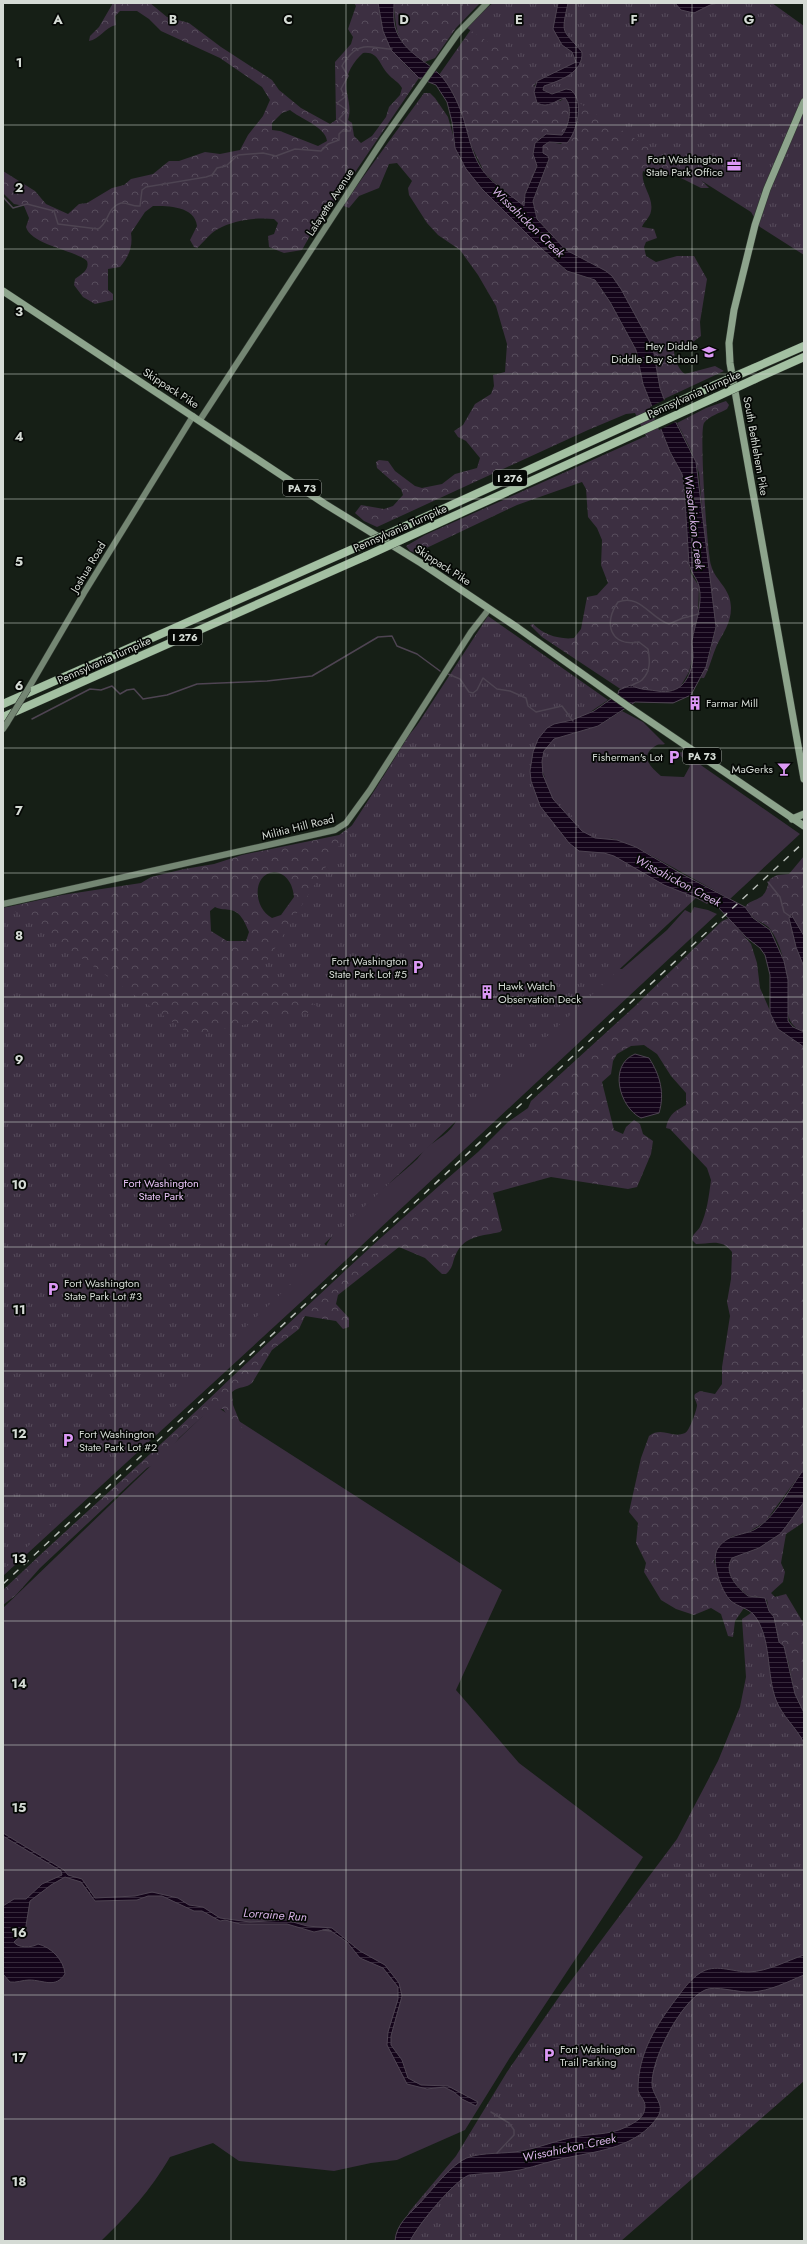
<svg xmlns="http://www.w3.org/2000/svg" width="807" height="2244" viewBox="0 0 807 2244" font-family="Jost,sans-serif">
<defs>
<pattern id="forest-crowns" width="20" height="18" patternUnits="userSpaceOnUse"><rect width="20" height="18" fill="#3c2f41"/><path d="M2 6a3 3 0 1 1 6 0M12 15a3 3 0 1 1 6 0" fill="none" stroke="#574d5c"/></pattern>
<pattern id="park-tufts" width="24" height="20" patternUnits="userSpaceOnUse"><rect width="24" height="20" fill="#3c2f41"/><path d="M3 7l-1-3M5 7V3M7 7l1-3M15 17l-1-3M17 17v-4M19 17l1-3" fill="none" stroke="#574d5c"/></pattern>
<pattern id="water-rules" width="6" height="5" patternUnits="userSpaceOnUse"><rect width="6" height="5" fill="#14041a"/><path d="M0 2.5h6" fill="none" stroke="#35283a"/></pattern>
</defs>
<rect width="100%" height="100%" fill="#161f16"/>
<g fill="#3c2f41">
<path d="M622,711L643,722L665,744C663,745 659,744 657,745C639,755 649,766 661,776L684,777L690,766L678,753L682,752L800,834L730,899L636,847L617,840L582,831L563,810L548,787L541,766L554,739L598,726Z"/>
<path d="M694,907L708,910L717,914L301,1302L3,1576V1560L323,1241L326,1247C332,1227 396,1179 414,1162C419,1158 422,1152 426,1148C437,1139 451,1133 457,1119L610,968L622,969L667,930L685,910L691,913Z"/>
<path d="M214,1405L502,1590L456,1690L519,1763L643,1857L509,2059L465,2130L397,2160L371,2163L334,2171L239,2161L213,2143L170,2157C150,2191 129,2214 101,2241H3V1608Z"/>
</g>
<g fill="url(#forest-crowns)" fill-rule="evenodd">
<path d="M113,3H150L167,17L189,23L221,47L272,80L279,90L301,108L330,124L336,120L335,62L351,44L353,37L348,29L356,6L354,3H378C383,39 392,54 419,78L324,218L312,232L302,250L284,253L269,247L268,236L274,234L278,223L274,219C257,217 233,220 218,229C210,233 204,242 197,248L194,247L190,240L197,226C195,206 168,206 153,206L145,212L131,233C133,247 129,256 120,267L108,269V290L113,294V300L95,304L83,297L74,285L75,279C81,274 90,270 87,261C75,250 31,245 26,227L29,218L24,206L14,204L3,193V171L35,191L46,204L68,214L79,204L87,203L112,188L124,185L131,179L153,174L169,161H179L205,152L220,154L240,150L248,135L263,116L270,100L262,87L220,58L161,31L149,19L137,11H120L115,16L116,25C105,27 99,40 89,41L90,36L99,27ZM363,53C379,51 379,65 388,74C392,79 399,82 402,88L400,95L389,107L386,117L372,136L361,143L354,136L352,123L348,120C351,111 349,103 347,93C343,78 352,63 363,53ZM290,110C299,118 326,127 327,141L318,146L280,131L272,130V123L282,113Z"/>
<path d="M394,3H480L456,28L435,58L425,62C397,44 396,34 394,3Z"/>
<path d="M718,3H772L804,26V40L701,180L709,188H701L673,174L659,178L643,171C640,185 654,197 651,211C650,218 644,221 642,227L654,229L657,238L646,242L644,247L646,256L656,262L677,256H694L707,279L700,322L701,336L693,342L674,346C673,355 677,369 685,374L715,366L724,371L664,399L660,388L653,348L612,276L566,250L537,219L533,201L549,159L543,154V145L550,142L561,144C582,128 578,121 576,97L562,90L552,94L543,90L544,86Z"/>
<path d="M474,25L555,74L537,81L534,86L560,101L565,98C573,107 569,126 562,135L543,136L535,143L537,166L525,194L524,206L506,193L484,172L470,143L454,95L439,75Z"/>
<path d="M424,93H430L435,98L448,117L459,157L482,189L543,250L567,271L595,280L610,302L636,350L643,384L670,452L682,474L684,485L689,564L691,574L699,586L698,616L692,640L693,656L689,672L679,689L663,692L622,690L542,637L530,625L533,624C543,634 559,640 574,638L581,629L587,597L597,595L608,583L601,565L602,540L597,528L588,517L586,489L582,482L517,505L416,553L410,551L406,546L425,535L646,436L635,413L626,414L588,430L377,527L364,521L355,513L361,505L384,509L393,506L403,495L401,489L377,468L376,462L379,460L388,461L395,471L415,486L422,488L442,484L455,474L477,468L480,458L466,441L458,437L454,431L463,425L475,404L491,394L494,386L493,375L505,372L507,344L496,306L478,275L460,250L438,235L427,223L409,195L408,188L412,181L397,163L389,164L379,188L359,196L349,208L344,206L345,202Z"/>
<path d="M726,401L729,405L727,409C720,413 709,416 704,423C699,431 707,551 711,565C715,581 731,588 731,608C731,623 723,633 717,645C712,656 710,667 704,678H701L710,654L716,627L712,608V594L706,551L699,473L692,452L677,423L706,408Z"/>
<path d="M424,717L349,1004L3,1093V908L62,895L141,883L151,877L184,869L214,864L242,855L339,835L354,824L409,735ZM274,872C287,873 293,885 294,897L281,915L272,918C253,908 252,874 274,872ZM215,907C221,910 225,909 231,910C241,912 245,923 249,932L246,941H227L211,931L210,911Z"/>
<path d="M804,856V1032C779,1023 791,999 787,979C785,963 780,942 770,929C766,924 760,922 755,919C751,916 748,910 745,907C750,900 753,902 759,898C767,894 767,886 770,879L777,875L789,874Z"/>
<path d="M729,918L751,944L757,963L760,988L778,1029L804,1047V1469L765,1522L747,1533L732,1536L719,1547L714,1561L719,1579L737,1605L744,1608L735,1621L733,1637L728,1636L721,1614L711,1608L694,1615L676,1609L661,1600L644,1572L646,1563L636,1543L638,1523L629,1512L641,1458L649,1436C663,1426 671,1439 685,1433C689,1432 697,1410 697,1405C696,1400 693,1398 695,1394L700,1391L715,1394L722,1384V1367L730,1316L727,1302L731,1279L732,1252C722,1238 709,1244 696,1244L692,1240C692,1234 697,1232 700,1227C707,1213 709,1195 711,1180L707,1168L670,1129L666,1128C669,1114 675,1111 686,1105V1093L671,1076L657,1054L644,1045L631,1046L617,1054L613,1061L611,1074L602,1082L614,1130L623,1134L626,1127L634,1120L640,1124L643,1134L653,1141L651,1154L637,1187L628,1189L551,1177L493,1193L502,1230L500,1232C483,1236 465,1235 456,1254C452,1262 454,1267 446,1274H442L425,1258L399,1247L338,1295L336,1304L349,1318V1327L343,1329L336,1321L305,1316L299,1329L272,1350L252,1383C247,1388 239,1386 232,1392L233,1405L245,1435L242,1437L223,1409L212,1411L202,1417L179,1438L162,1461L147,1468L134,1480L40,1568L16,1595L3,1605V1590C71,1525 142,1463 210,1398C298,1314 386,1231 478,1152L508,1122L528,1108L531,1101L634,1007L722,921Z"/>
<path d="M804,1502V1522L786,1534L781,1563L785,1572L783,1582L771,1593L775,1597L786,1594L804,1624V1713L795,1694L788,1660L779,1642L774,1617L769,1611L767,1600L760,1597L749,1596C737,1587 723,1573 732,1558L759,1548L780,1534Z"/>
</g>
<g fill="url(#park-tufts)">
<path d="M493,3H767L804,27V255L760,227L751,212L599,116L467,28L475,17Z"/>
<path d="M488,616L608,700L562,731L542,774L582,830L586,825L716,895L707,904L696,898L324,1244L329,1248L174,1395L182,1400L3,1570V908L9,907L191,1035L322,1010L262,969L347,833Z"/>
<path d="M757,1609L804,1707V2081L621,2241H396L409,2212L456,2156L507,2072L561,1994L677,1839L718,1761L740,1707L746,1677L742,1619Z"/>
</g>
<g fill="url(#water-rules)" stroke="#4e4452">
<path d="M378,3H394C394,11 393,19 395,27C403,55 431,61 446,82C455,95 462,112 466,127C470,142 474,160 484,172C495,186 511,195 524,206L525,194L537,166L533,154L535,143L546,134L562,135C569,126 573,107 565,98C555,100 549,109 537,103L534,92L537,81L576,62L572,52L562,45L553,29L558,3H568C561,36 562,28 582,52C583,73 561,80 544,86L543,90L552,94L566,89L571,90C585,101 577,132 567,143L549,142L543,146V153L548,156L549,159L533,201L537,219L566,250L606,271L612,276L621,289L653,348L660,388L664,399L696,462L716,627L706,667L691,695L673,703L635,702L598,726L554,739L544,751L542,761L543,775L553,799L582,831L595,838L617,840L636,847L680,873L745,907L753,918L770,930L784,961L788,980V1021L793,1027L804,1032V1047L778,1029L770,1013V975L765,955L760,948L746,937L717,906L664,885L614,856L604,853L579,851L569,843L540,806L531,781L530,771L533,752L538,739L547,728L554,724L572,720L594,711L618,694L619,690L631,685C640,690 645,689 657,691C681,695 691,679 693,657C693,651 692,646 692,641C695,623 703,605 699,586C697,578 691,573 689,564L684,485L682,474L670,452L643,384L636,350L610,302L595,280L567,271L543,250L482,189L466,169L455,148L452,122L447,102L436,85L419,78L391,50L383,31Z"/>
<path d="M675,3H718L710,5L694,13L681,10Z"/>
<path d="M791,914L804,936V967L796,947L789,918Z"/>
<path d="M635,1054L649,1058C660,1075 665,1093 659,1113L641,1118C619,1107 608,1065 635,1054Z"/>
<path d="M804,1469V1502L785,1528L780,1534L759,1548L732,1558C723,1573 737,1587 748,1596L765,1598L769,1611L774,1617L779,1642L784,1646L795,1694L804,1713V1743C796,1727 782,1716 776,1700C766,1674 772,1638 754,1615C748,1608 738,1607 731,1601C721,1592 710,1559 718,1548C730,1531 747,1537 760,1526C778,1512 790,1488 804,1469Z"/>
<path d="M3,1833L64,1870L68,1875L82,1879L95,1898L135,1896L152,1892L178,1898L189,1905L203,1907L220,1918L250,1922L286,1920L307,1926L332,1928L360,1951L385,1965L399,1983L402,1996L391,2036V2045L402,2060L408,2078L421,2085L448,2086L478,2102L476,2106L462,2099L454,2092L444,2087L427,2089L407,2084L387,2045L388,2032L398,1999V1987L383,1968L360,1958L347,1942L328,1929L314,1932L287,1924H240L225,1920L220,1921L202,1911H194L162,1896H148L137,1900L95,1901L81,1882L65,1877L51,1885L30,1901L25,1932L14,1942C17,1948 32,1948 38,1944C51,1947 64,1960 65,1974C55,1989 44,1980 29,1980C23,1980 16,1983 10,1982L3,1974V1906L14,1899H26L42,1884L62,1875L61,1871L3,1836Z"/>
<path d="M804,1955V1975C787,1982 770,1991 752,1992C738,1993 715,1985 705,1990C681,2001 653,2056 652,2082C651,2096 667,2104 657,2118C637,2146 601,2151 570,2157C553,2160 537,2166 520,2170C503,2173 486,2173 469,2175C453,2182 418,2225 410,2241H395C396,2225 408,2215 419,2204C433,2189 444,2173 461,2161C474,2152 499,2154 514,2152C533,2150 551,2142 570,2138C589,2133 608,2136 626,2127C632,2124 642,2119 644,2112C648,2100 639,2098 638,2090C638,2052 657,2024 679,1995C685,1987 691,1979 700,1973C715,1963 732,1972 749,1972C769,1971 786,1961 804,1955Z"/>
</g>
<path fill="#161f16" d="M666,399L678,421L659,430L650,407Z"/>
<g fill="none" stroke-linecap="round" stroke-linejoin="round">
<g stroke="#4e4452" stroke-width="1.5">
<path d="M3,197L13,208L27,204L54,211L58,224L98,229C109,223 107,207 121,203C127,202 133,207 140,206L142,190L146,187L206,177L212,175L217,168L226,166L238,155L263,153L276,156L295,149L321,151L328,144L339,140V134L342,131H350L351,128L339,119L347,110L337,103L345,97L341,89L348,76L342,66C344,61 347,59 350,55C363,41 375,49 392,49"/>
<path d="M448,674L460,679L469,692L473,693L477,690L483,678L497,689L510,691L526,698L528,706L536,712L562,706L573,721"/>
<path d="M631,686C634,683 639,683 642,680C651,671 650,660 648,649L639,642C610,647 603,623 618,602C640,593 651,619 669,624L683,618L699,614"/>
<path d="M32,719L90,689L101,690L112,686L120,694L127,690L134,689L143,699L167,695L197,684L267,681L312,676L378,637L392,636L397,646L417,654L440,671"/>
<path d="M768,882L780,897L784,912L791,917"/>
<path d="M323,1930L331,1931"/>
<path d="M491,2112L509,2123L514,2130V2135L497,2153"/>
</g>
<defs>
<g id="secondary">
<path d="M200,420L384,138L458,33L487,3"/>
<path d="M28,689L84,593L193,416"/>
<path d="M3,729L7,723"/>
<path d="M3,904L335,830L346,823L370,790L471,632L489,609"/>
</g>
<g id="primary">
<path d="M804,102L767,189L755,225L734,310L729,343L730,363L804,779"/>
<path d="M3,291L325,504L421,563L518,628L629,707L804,826"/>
<path d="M792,819L804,814"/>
</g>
<g id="highway">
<path d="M754,368L804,346"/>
<path d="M755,379L804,357"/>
<path d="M390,533L715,385"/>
<path d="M401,540L716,397"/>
<path d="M3,704L355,548"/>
<path d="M3,717L366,556"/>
</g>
</defs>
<use href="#secondary" stroke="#313931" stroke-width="7"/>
<use href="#primary" stroke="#313931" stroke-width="8"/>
<use href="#highway" stroke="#313931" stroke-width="9"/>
<use href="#secondary" stroke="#748673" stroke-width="6"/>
<use href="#primary" stroke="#8da48c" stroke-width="7"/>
<use href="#highway" stroke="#a3c0a2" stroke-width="8"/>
<path stroke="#bac0ba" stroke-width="1.5" stroke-dasharray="7 7" stroke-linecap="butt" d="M3,1584L804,842"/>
<defs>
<path id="secondary-bridge" d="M7,723L28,689"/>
<g id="highway-bridge">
<path d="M715,385L754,368"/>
<path d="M716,397L755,379"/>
<path d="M355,548L390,533"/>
<path d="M366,556L401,540"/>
</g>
</defs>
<use href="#secondary-bridge" stroke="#313931" stroke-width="7" stroke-linecap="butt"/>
<use href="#highway-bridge" stroke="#313931" stroke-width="9" stroke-linecap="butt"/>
<use href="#secondary-bridge" stroke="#748673" stroke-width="6"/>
<use href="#highway-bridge" stroke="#a3c0a2" stroke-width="8"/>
</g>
<path fill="none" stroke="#d5dbd5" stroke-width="1" stroke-opacity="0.55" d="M115,3V2241M231,3V2241M346,3V2241M461,3V2241M576,3V2241M692,3V2241M3,125H804M3,249H804M3,374H804M3,499H804M3,623H804M3,748H804M3,873H804M3,997H804M3,1122H804M3,1247H804M3,1371H804M3,1496H804M3,1621H804M3,1745H804M3,1870H804M3,1995H804M3,2119H804"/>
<defs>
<symbol id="office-bare" viewBox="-9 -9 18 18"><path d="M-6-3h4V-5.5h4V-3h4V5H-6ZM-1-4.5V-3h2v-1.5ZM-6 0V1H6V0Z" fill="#dc99f5" stroke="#050805" stroke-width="2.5" paint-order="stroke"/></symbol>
<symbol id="school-bare" viewBox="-9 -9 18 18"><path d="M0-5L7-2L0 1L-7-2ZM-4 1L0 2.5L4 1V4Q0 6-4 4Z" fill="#dc99f5" stroke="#050805" stroke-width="2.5" paint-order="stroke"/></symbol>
<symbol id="building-bare" viewBox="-9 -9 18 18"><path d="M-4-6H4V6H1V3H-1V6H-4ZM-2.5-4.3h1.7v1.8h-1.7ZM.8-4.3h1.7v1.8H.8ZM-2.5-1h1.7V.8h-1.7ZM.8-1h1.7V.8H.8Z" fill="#dc99f5" stroke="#050805" stroke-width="2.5" paint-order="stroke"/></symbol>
<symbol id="parking-bare" viewBox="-9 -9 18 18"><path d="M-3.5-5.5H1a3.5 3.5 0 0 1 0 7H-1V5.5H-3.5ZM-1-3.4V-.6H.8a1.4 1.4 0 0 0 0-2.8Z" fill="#dc99f5" stroke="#050805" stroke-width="2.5" paint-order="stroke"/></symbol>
<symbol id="bar-bare" viewBox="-9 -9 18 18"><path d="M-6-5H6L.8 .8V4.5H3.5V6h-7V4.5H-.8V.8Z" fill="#dc99f5" stroke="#050805" stroke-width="2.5" paint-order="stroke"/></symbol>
</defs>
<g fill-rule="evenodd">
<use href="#office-bare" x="724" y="155" width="20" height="20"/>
<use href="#school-bare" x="699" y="342" width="20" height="20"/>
<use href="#building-bare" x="685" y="693" width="20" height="20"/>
<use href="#parking-bare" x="664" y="747" width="20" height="20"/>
<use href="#bar-bare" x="774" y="759" width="20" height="20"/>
<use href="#parking-bare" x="408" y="957" width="20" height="20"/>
<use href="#building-bare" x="477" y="982" width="20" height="20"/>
<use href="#parking-bare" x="43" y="1279" width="20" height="20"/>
<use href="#parking-bare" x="58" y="1430" width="20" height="20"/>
<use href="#parking-bare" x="539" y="2045" width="20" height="20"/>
</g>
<g text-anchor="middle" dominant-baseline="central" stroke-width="3.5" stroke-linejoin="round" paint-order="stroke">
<g fill="#050805" stroke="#979c97" stroke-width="1">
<rect x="493" y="470" width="34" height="16" rx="3"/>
<rect x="283" y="480" width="38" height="16" rx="3"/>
<rect x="168" y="629" width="34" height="16" rx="3"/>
<rect x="683" y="748" width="38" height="16" rx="3"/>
</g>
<g font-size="10" font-weight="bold" fill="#d5dbd5">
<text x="510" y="478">I 276</text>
<text x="302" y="488">PA 73</text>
<text x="185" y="637">I 276</text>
<text x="702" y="756">PA 73</text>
</g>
<g font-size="11" fill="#d5dbd5" stroke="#050805" text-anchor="end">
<text x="723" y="159">Fort Washington<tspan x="723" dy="13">State Park Office</tspan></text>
<text x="698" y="346">Hey Diddle<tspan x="698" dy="13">Diddle Day School</tspan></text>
<text x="706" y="703" text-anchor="start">Farmar Mill</text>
<text x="663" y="757">Fisherman's Lot</text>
<text x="773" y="769">MaGerks</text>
<text x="407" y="961">Fort Washington<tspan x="407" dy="13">State Park Lot #5</tspan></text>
<text x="498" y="986" text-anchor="start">Hawk Watch<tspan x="498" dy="13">Observation Deck</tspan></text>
<text x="64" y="1283" text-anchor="start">Fort Washington<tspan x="64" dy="13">State Park Lot #3</tspan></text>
<text x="79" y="1434" text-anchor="start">Fort Washington<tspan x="79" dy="13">State Park Lot #2</tspan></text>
<text x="560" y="2049" text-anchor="start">Fort Washington<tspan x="560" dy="13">Trail Parking</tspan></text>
</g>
<g font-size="11" fill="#d5dbd5" stroke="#050805">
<text transform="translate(330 202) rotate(-57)">Lafayette Avenue</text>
<text transform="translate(171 388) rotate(33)">Skippack Pike</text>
<text transform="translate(694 394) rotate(-24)">Pennsylvania Turnpike</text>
<text transform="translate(756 446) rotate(80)">South Bethlehem Pike</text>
<text transform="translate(400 528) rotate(-24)">Pennsylvania Turnpike</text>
<text transform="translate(443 565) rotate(33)">Skippack Pike</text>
<text transform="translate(88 567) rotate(-59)">Joshua Road</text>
<text transform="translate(104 660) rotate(-24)">Pennsylvania Turnpike</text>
<text transform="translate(298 827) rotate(-14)">Militia Hill Road</text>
</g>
<g font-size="11" fill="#e8c2f6" stroke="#050805">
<text x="161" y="1183">Fort Washington<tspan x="161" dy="13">State Park</tspan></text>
</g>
<g font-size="12" font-style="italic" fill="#d7b2e6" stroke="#050805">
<text transform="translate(528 222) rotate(44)">Wissahickon Creek</text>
<text transform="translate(694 522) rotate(83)">Wissahickon Creek</text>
<text transform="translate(678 881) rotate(28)">Wissahickon Creek</text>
<text transform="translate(275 1915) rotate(4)">Lorraine Run</text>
<text transform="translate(569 2148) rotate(-12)">Wissahickon Creek</text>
</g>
</g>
<g font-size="13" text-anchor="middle" font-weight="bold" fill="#d5dbd5" stroke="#050805" stroke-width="3.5" stroke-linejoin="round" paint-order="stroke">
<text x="58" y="24">A</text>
<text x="173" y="24">B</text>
<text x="288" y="24">C</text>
<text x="404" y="24">D</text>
<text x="519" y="24">E</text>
<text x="634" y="24">F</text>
<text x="749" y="24">G</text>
<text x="19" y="67">1</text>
<text x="19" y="192">2</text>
<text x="19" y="316">3</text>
<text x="19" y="441">4</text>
<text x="19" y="566">5</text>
<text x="19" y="690">6</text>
<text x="19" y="815">7</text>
<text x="19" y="940">8</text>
<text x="19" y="1064">9</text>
<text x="19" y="1189">10</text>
<text x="19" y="1314">11</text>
<text x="19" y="1438">12</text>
<text x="19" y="1563">13</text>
<text x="19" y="1688">14</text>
<text x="19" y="1812">15</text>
<text x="19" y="1937">16</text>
<text x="19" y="2062">17</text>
<text x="19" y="2186">18</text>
</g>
<rect width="807" height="2244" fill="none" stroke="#d5dbd5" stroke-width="8"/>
</svg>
